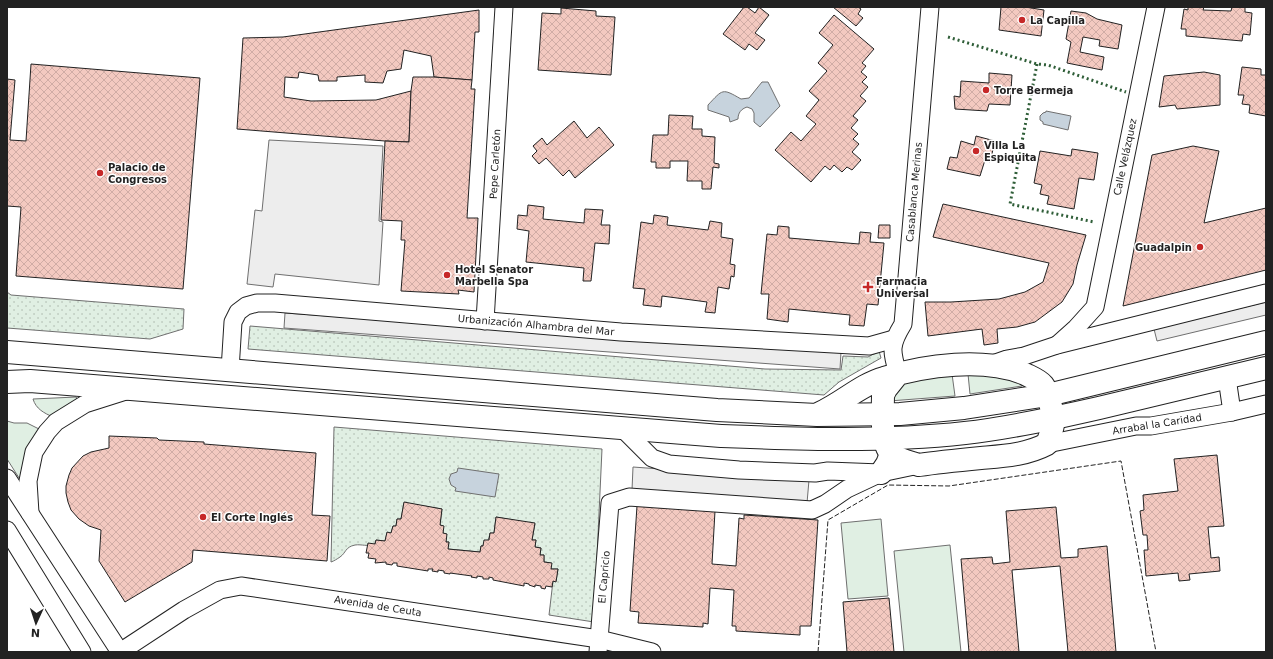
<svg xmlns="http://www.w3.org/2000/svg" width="1273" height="659" viewBox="0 0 1273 659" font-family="'DejaVu Sans',sans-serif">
<defs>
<pattern id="garden-dots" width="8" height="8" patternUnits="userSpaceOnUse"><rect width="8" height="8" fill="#e0efe3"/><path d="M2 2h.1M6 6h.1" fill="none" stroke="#c0cdc2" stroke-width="1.8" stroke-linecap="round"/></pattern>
<pattern id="building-cross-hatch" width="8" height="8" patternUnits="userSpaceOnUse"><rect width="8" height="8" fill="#f3c9c0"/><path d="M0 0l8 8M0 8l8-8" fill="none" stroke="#d0aca5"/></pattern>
</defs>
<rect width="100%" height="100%" fill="#fff"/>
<g fill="#e0efe3" stroke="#6f6f6f">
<path d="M952,374L955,396L889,401L892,392L908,381Z"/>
<path d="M968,374H980L1020,382L1022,386L970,394Z"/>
<path d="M76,397L78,400L53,417C44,413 36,409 33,399Z"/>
<path d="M7,421L14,423H27L41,430L21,481L7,459Z"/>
<path d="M881,519L888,596L848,599L841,523Z"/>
<path d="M950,545L961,652H904L894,551Z"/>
</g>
<g fill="url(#garden-dots)" stroke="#6f6f6f">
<path d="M7,292L11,295L184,309L183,329L150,339L7,328Z"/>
<path d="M250,326L765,369L841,370L843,356L868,357L879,351L881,358L839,382L824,395L248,349Z"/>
<path d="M334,427L602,449L594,622L549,615L553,581H556L558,569H551V563L544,562V555H540L541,548L535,547L536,540H532L535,524L496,517L494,533H490C489,539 487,544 481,546L480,552L448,549L449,542H446V534L443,533V526L440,525L442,509L404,503L401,519H397L396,526H393L391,533H387L385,541L376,540L375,544C367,547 362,544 355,545C345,547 346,553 340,557C337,559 334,561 331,562Z"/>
</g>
<g fill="#ededed" stroke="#6f6f6f">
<path d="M269,140L383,146L379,221L383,222L379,285L275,274L273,287L247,284L255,210L262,211Z"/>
<path d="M1266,302V315L1157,341L1154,329Z"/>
<path d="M285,313L841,352L840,369L284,328Z"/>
<path d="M633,467L809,480L807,503L632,490Z"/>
</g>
<g fill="#c7d3dd" stroke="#6f6f6f">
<path d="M762,82H768L780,106L760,127L754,122V113L752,109L747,107C741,109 738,113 738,119L730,122L729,117L708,110V105C723,89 722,88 741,99L749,98Z"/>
<path d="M1046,111L1071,116L1068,130L1043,124V122L1040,120V116L1043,113L1046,112Z"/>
<path d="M458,468L499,474L495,497L455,491L456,488L451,485L449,479L451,474L457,472Z"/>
</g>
<g fill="url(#building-cross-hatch)" stroke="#222">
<path d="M744,7H747L755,13L759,7L769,15L755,33L765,40L757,50L749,44L745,50L723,34Z"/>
<path d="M833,7H858L861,9L858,14L863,18L856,26Z"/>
<path d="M1001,7H1025L1044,10L1041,36L999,30Z"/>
<path d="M1188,7H1204L1203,10L1231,11L1232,7H1245V12L1252,13L1250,35L1243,34L1242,41L1186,36V29H1181L1184,9L1188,10Z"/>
<path d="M561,8L596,11V16L615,17L611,75L538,70L542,13L561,14Z"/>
<path d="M479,10V32H475L472,80L434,77L431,56L404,50L401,69L387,71L383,83L365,82V75L337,77V81H319L318,75L299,72L298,78L285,77L284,97L311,101L376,100L411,91L409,142L385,141L237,129L243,38L283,37Z"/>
<path d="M1071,11L1086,13L1097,19L1122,25L1118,49L1099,46L1100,40L1083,37L1080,52L1104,57L1102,70L1067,63L1071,42L1066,39Z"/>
<path d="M834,15L874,49L862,63L866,66L861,72L867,77L862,82L868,87L860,96L866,101L853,116L858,120L851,128L858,134L853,139L859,144L852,152L861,160L852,170L847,167L842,172L834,165L830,170L825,166L811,182L775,150L791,132L801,141L816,124L806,116L819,100L809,91L827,71L818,63L833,45L819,33Z"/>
<path d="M31,64L200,78L183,289L16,276L21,207L7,206V79L15,80L10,140L26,141Z"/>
<path d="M1242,67L1261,69V75H1266V116L1249,113L1250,105L1242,104L1244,95H1238Z"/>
<path d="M1204,72L1220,75V105L1177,109L1175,105L1159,107L1164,76Z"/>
<path d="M989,73L1012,75L1010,105L989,104L987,111L955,109L954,96L960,97L961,81L989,83Z"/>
<path d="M413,77H434L472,80L471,89H475L467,218H478L474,292L458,290L459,294L401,291L405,240H401L402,221L381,220L385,141L409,142L411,91Z"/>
<path d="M669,115L693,116L692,129H702V136L715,137L714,163L719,164V168L713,167L711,189H702V181H687L688,161H670V168H656V162H651L653,135H668Z"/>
<path d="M574,121L587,138L599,127L614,145L575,178L569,170L563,176L546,158L539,164L532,156L537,151L533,146L542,138L547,145Z"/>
<path d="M976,136L995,141L990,162L985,160L980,176L947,169L950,157L957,158L961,141L974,145Z"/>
<path d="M1193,146L1219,151L1204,223L1266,208V270L1123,306L1152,155Z"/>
<path d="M1072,149L1098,153L1094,180L1079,178L1074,209L1047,204L1049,196L1040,194L1042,185L1034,183L1040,151L1071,156Z"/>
<path d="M943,204L1086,235L1077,265L1073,284L1062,302L1035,322L1017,327L997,329L998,343L984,345L982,329L928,336L925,302H951L999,299L1025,292L1043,282L1049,263L933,237Z"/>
<path d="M528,205L544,207L543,219L584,223L585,209L603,210L601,225H610L609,244L595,243L591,281H583L584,268L526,262L529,231L517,229L518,215L527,216Z"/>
<path d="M654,215L668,217L667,225L708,230L710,221L722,223L721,237L733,239L730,264L735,265L734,277L731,276L729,289L718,287L715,313L705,312L707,302L662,296L661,307L643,305L645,289L633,288L641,222L653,224Z"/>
<path d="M879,225H890V238H878Z"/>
<path d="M778,226L789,227V238L859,244L860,232L871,233L870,242L884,243L878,305L867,304L864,326L849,325L850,315L789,309L788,322L767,319L769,294H761L767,234L777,235Z"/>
<path d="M109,436L157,438L159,440L204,442V444L316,453L312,515L330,516L327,561L193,550L192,562L125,602L99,561L101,530L89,526L79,519L71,510L68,502L66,493V486L69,475L72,468L83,456L91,452L109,448Z"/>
<path d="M1217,455L1224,526L1208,527L1211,558L1219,557L1220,571L1189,574L1190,580L1179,581L1178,573L1146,576L1144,550H1148L1147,535H1143L1140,511L1144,510L1143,495L1178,491L1174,459Z"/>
<path d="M404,502L442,509L440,525L444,526L443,533L447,534L446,542H449L448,549L480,552L481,546H483L484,540H489L490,533H494L496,517L535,523L532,540H536L535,547L541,548L540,555H544V562L552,563L551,569H558L556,582L553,581L552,587L546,586L545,589L541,588V586L535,585V587L529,585V584L524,583V586L493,580V578L489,577V579H483V577L477,576V578L471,577L472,576L450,573V574L444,573V571L438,570V572L432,571L433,569H428V571L397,566V563H393L392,565L386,564V562L375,563L376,559L368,558L369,553H366L368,543L375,544L376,540L385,541L387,532L391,533L393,526H396L397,519H401Z"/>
<path d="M637,506L715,511L712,564L736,566L739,518L744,519V515L818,520L811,626H800V635L736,631V626H732L734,590L710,588L708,624L703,623V627L638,623L639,612L630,611Z"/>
<path d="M1056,507L1061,558L1078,557V549L1107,546L1116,652H1068L1060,566L1012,570L1019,652H969L961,559L992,557L993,564L1010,562L1006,511Z"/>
<path d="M889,598L894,652H847L843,602Z"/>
</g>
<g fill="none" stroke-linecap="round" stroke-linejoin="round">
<defs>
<g id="street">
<path d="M485,321L504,7"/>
<path d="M1057,345L1076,328L1095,307L1156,7"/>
<path d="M990,365L1007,359L1024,356L1057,345L1266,293"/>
<path d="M230,370L233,322L238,312L246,306L257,303H275L621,332L869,346L894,339"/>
<path d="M898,374C891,351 890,345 903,324L930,7"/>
<path d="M1227,378L1232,412"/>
<path d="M622,428L652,458L669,464L739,470L815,473L828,471L881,473L919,465"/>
<path d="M1047,444L1136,426H1151L1232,412L1266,404"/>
<path d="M7,478L120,652"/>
<path d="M30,513L28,481L34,452L47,432L56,422L85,404L126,391"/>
<path d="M7,530L82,652"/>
<path d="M120,652L184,610L220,590L241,586L599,639L652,652"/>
<path d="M598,652L610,503L629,497L812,510L825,504L847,489L881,473"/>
</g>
<g id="primary">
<path d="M7,352L717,410L817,415L900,414L964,408L1048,395L1266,342"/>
<path d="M7,382L30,381L721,436C803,439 884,442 965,433C1010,428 1055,418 1099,408C1155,395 1210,381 1266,368"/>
<path d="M820,413C842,403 862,384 884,378C925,365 985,357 1025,374C1031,377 1039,380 1043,385C1047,390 1048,397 1050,403C1051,407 1053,413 1054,417C1054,426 1050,436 1047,444C1026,455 1004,456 981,458C960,460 939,462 919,465C910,462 899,460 892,454C880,446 883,409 883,395L886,389L898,374"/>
<path d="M881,473L887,464L891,454"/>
</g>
</defs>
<use href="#street" stroke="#222" stroke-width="19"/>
<use href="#primary" stroke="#222" stroke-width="24"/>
<use href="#street" stroke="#fff" stroke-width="17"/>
<use href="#primary" stroke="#fff" stroke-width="22"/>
<g stroke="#2f5e38" stroke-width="3" stroke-dasharray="2 3" stroke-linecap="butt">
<path d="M948,37L1037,64L1048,65L1126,92"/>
<path d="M1037,64L1010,204L1094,222"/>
</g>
<path stroke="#222" stroke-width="1" stroke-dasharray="5 2" stroke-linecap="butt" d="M818,652L828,520L888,485L949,486L1121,461L1156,652"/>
</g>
<g fill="#c62828" stroke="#fff" stroke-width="1.5">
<circle cx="1022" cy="20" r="4"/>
<circle cx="986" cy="90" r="4"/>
<circle cx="976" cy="151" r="4"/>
<circle cx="100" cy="173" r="4"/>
<circle cx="1200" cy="247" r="4"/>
<circle cx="447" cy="275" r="4"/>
<path d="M866 281h4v4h4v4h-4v4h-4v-4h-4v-4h4z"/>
<circle cx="203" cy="517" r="4"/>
</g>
<g text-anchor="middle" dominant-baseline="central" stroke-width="3" stroke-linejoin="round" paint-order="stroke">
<g font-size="10" font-weight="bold" fill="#222" stroke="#fff" text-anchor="start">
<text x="1030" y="20">La Capilla</text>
<text x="994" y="90">Torre Bermeja</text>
<text x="984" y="145">Villa La<tspan x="984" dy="12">Espiquita</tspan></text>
<text x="108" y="167">Palacio de<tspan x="108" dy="12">Congresos</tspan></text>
<text x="1192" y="247" text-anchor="end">Guadalpin</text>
<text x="455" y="269">Hotel Senator<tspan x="455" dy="12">Marbella Spa</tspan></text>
<text x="876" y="281">Farmacia<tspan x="876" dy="12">Universal</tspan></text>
<text x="211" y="517">El Corte Inglés</text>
</g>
<g font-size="10" fill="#222" stroke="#fff">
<text transform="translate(1125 157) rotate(-78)">Calle Velázquez</text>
<text transform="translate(495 164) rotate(-87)">Pepe Carletón</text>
<text transform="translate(914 192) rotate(-85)">Casablanca Merinas</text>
<text transform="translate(536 325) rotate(5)">Urbanización Alhambra del Mar</text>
<text transform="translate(1157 424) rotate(-9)">Arrabal la Caridad</text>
<text transform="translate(604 577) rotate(-85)">El Capricio</text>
<text transform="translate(378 606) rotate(9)">Avenida de Ceuta</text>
</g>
</g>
<rect width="1273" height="659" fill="none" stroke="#222222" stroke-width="16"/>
<g transform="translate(36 623) rotate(183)" stroke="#ffffff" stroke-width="3" paint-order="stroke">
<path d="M0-3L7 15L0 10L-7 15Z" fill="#222222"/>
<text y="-6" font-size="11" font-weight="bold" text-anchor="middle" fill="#222222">N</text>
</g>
</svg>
